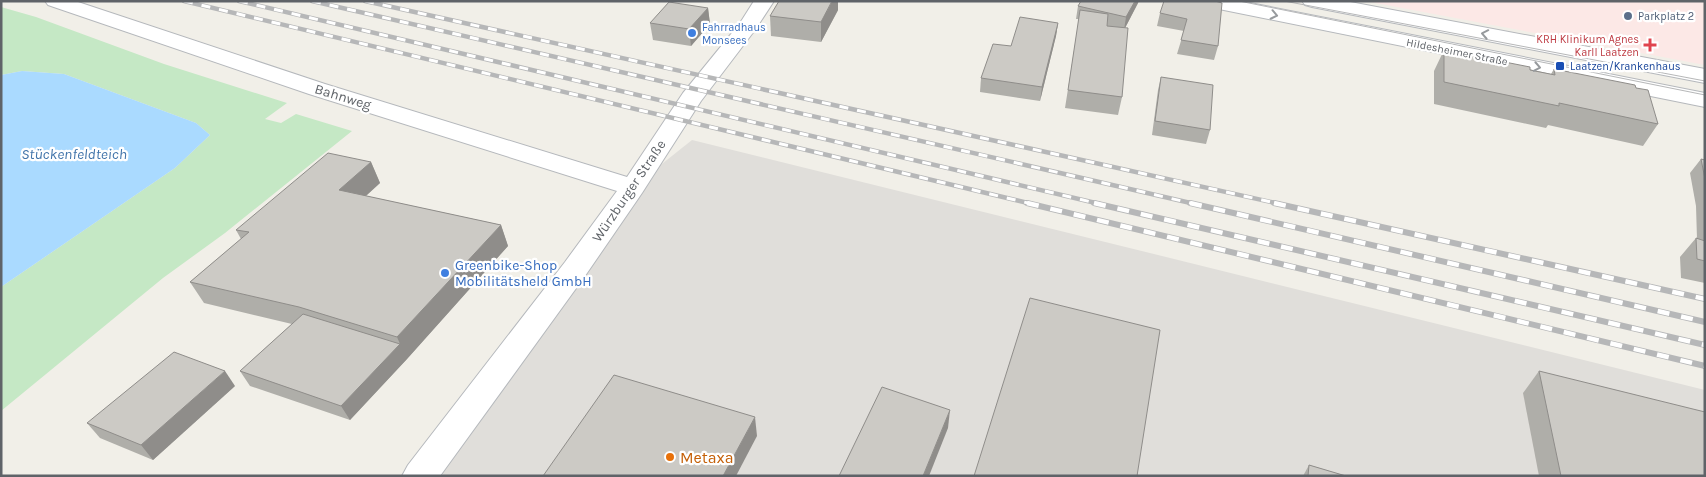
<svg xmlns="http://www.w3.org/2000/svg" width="1706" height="477" viewBox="0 0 1706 477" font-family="Karla,sans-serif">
<rect width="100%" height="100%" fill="#f1efe8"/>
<path fill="#e0deda" d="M692,140L1705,390V476H420L633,187Z"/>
<path fill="#fce8e6" d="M1365,1H1705V65L1487,24Z"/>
<path fill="#c5e8c5" d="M1,7L36,17L164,64L287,103L265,119L281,123L296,114L352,131L225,233L163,278L1,411V287L175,168L210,135L196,123L64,74L22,71L1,75Z"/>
<path fill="#aadaff" d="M22,71L64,74L196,123L210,135L175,168L1,287V75Z"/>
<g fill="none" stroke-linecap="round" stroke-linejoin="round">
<defs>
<g id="minor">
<path d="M45,1H75L325,84L627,177L683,93L740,23L754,1H774L755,30L701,101L642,193L585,276L440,476H402L408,465L565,262L617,191L309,94L48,5Z"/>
<path d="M1199,1H1240L1705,93V107L1209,7L1202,5Z"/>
<path d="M1302,1H1345L1705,69V83L1312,7L1305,5Z"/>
</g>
</defs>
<use href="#minor" stroke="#b5b8bc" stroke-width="2"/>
<use href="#minor" fill="#fff" fill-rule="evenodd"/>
<g stroke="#b6b7b8" stroke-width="1">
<path d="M1239,1L1705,95"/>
<path d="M1284,1L1705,81"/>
</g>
<defs>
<g id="rail-far1">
<path d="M184,1L1032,204"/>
<path d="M239,1L1100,204"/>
<path d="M312,1L1195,204"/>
<path d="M365,1L1280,204"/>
</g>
<g id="rail">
<path d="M1027,203L1705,366"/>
<path d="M1094,203L1705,345"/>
<path d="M1190,203L1705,322"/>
<path d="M1274,203L1705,299"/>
</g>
</defs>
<use href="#rail-far1" stroke="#b6b7b8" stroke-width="4.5"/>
<use href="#rail" stroke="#b6b7b8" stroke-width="6"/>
<use href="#rail-far1" stroke="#fff" stroke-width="3" stroke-dasharray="9" stroke-linecap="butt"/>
<use href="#rail" stroke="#fff" stroke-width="4.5" stroke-dasharray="12" stroke-linecap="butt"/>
</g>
<g fill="#afaea9">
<path d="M1215,1L1218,46L1214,60L1177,54L1184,31L1157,26L1160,13Z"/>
<path d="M1138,3L1125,28L1122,97L1118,115L1065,108L1079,19H1076L1078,6Z"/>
<path d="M708,8L710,24L691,46L653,40L650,23Z"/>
<path d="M838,10L821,42L771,36L770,16Z"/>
<path d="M1058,23L1056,36L1040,101L980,92L981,78L1011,46Z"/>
<path d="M1444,50L1551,74L1554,69L1636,88L1658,124L1643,146L1548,125L1546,128L1434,104V71Z"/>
<path d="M1161,77L1210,130L1206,144L1152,135L1158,90Z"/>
<path d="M1701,159L1705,160V283L1681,278L1680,257L1696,238L1697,239L1696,206L1690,173Z"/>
<path d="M371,162L380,183L366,196L501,225L508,246L407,359L350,420L250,386L240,371L292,324L204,303L190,282L241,239L236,230Z"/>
<path d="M1539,371L1705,476H1539L1523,393Z"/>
<path d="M235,386L153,460L100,438L87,423Z"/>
<path d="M1309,465L1346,476H1303Z"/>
</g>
<g fill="#8f8d8a">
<path d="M832,1H838V10L821,42V22Z"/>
<path d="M1135,1H1139L1138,3L1124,30L1126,17Z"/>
<path d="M708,8L710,24L691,46L689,29Z"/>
<path d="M1058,23L1056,36L1040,101L1042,87Z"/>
<path d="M371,162L380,183L349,211L339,190Z"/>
<path d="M501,225L508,246L407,359L350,420L341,406L400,344L397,337Z"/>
<path d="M225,371L235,386L153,460L141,445Z"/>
<path d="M950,410L948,428L929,476H923Z"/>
<path d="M755,417L757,436L736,476H723Z"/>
</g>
<g fill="#cccac5" stroke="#8f8d8a">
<path d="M779,1H832L821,22L770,16Z"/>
<path d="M1081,1H1135L1126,17L1078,6Z"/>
<path d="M1164,1H1215L1222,3L1218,46L1181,40L1187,19L1160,13Z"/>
<path d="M669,2L708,8L689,29L650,23Z"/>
<path d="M1080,10L1108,14L1107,26L1128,28L1122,97L1068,90Z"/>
<path d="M1020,17L1058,23L1042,87L981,78L993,44L1011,46Z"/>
<path d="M1444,50L1530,67V70L1555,75L1554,69L1635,85L1636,88L1648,90L1658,124L1559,103V106L1444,82Z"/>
<path d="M1161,77L1213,85L1210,130L1155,121Z"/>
<path d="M328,153L371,162L339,190L501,225L397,337L299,307L190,282L249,232L236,230Z"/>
<path d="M1701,159L1705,160V179Z"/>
<path d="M1696,238L1705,241V261L1697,259Z"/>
<path d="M1030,298L1160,330L1137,476H974Z"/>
<path d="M303,314L400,344L341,406L240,371Z"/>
<path d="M174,352L225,371L141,445L87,423Z"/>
<path d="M1539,371L1705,412V476H1561Z"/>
<path d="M614,375L755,417L723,476H543Z"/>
<path d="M882,387L950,410L923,476H839Z"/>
<path d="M1309,465L1346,476H1308Z"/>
</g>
<defs><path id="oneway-chevron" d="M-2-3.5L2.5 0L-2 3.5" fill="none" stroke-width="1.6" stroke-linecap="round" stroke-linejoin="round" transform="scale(1.25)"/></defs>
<g stroke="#979a9d">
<use href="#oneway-chevron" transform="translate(1274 15) rotate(12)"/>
<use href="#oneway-chevron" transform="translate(1485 34) rotate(-169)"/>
<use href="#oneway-chevron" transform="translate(1537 67) rotate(11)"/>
</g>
<circle fill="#5c6f8a" stroke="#fff" stroke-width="2" cx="1628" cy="16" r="5"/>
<g fill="#3f7fe0" stroke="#fff" stroke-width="2">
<circle cx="692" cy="33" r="5"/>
<circle cx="445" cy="273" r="5"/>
</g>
<path fill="#e0444e" stroke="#fff" stroke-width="2" d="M1647.5 37.5h5v5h5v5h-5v5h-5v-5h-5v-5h5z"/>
<rect fill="#1a4fb4" stroke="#fff" stroke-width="2" x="1555" y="61" width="10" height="10" rx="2.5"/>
<circle fill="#e8710a" stroke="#fff" stroke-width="2" cx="670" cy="457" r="5"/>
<g text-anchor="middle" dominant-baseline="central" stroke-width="4.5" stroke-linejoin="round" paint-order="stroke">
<g font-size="11" fill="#4e5e75" stroke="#fff" text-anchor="start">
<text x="1638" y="16">Parkplatz 2</text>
</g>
<g font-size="11" fill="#366cbe" stroke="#fff" text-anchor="start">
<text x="702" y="27">Fahrradhaus<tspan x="702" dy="13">Monsees</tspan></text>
</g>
<g font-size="11" fill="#be3a42" stroke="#fff" text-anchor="end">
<text x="1639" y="39">KRH Klinikum Agnes<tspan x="1639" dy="13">Karll Laatzen</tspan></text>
</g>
<g font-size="11" fill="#5f6368" stroke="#fff">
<text transform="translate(1457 52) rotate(11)">Hildesheimer Straße</text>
</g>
<g font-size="11" fill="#164399" stroke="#fff" text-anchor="start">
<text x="1570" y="66">Laatzen/Krankenhaus</text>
</g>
<g font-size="14" fill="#5f6368" stroke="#fff">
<text transform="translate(343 97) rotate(17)">Bahnweg</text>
<text transform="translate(629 191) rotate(-56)">Würzburger Straße</text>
</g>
<g font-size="14" fill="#366cbe" stroke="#fff" text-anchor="start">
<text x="455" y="265">Greenbike-Shop<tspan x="455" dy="16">Mobilitätsheld GmbH</tspan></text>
</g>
<g font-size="15" font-style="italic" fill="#4174aa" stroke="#fff">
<text x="74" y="154">Stückenfeldteich</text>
</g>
<g font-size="16" fill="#c56008" stroke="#fff" text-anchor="start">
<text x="680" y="457">Metaxa</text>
</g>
</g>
<rect width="1706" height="477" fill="none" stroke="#5f6368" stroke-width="5"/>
</svg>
